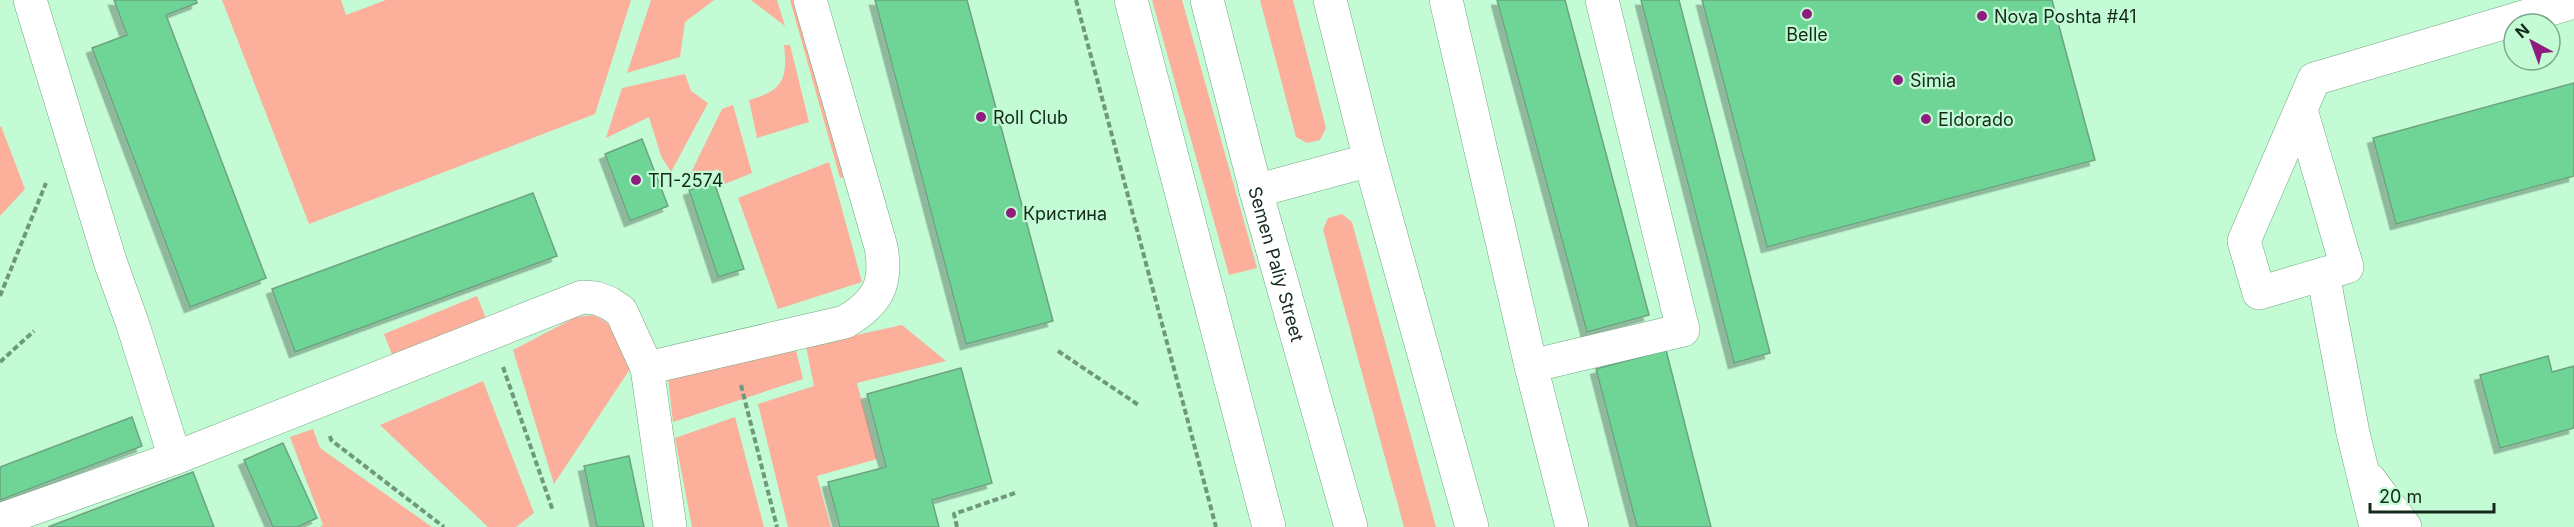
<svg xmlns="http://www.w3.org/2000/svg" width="2574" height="527" viewBox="0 0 2574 527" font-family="Inter,sans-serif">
<defs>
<filter id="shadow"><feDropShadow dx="-5.5" dy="5.5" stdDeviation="0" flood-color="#0004"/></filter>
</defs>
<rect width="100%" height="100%" fill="#c3fbd5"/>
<g fill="#fcaf9b">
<path d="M222,0H341L346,15L386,0H631L595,114L309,224Z"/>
<path d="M651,0H714L685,22L680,57L627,73Z"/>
<path d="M732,0H777L785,26L751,0Z"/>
<path d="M790,0H803L853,173L840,178Z"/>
<path d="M1152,0H1182L1257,268L1229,275Z"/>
<path d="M1260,0H1293L1326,128L1320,140L1307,143L1296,137Z"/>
<path d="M784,45H790L809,122L757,138L749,100C782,91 788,80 784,45Z"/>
<path d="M685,74L691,91L708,103L671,172L661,156L649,117L606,138L622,88Z"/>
<path d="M733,105L752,173L722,185L718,169L687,181L722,109Z"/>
<path d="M1,126L25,189L0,216V127Z"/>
<path d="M829,162L862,282L778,309L738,198Z"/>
<path d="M1342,214L1352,222L1436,527H1404L1323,230L1328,218Z"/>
<path d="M477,296L487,321L393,357L384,334Z"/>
<path d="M594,315C620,327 621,344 630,369L554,484L513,350L576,317Z"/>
<path d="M902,325L946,361L857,383L877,459L817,476L831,527H788L758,404L814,386L806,346Z"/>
<path d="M795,346L803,379L673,422L668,378Z"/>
<path d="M483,381L534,513L516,527H488L380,425Z"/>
<path d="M735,417L764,527H692L675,438Z"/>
<path d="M313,429L320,448L432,527H320L323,525L290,437Z"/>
</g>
<g fill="#6ed596" stroke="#6ea380" stroke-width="1.5" filter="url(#shadow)">
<path d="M114,0H196L197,3L166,15L266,278L190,307L92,48L127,35Z"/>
<path d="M875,0H967L1053,321L966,344Z"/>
<path d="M1497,0H1565L1649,315L1587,332Z"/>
<path d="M1641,0H1679L1770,353L1734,363Z"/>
<path d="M1702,0H2052L2095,160L1767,247Z"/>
<path d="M2574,83V176L2396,224L2373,138Z"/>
<path d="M642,139L668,206L630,221L605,154Z"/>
<path d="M714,182L744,269L718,277L689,190Z"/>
<path d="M533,193L557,256L295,352L272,289Z"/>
<path d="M1666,350L1711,527H1637L1596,369Z"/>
<path d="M2548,356L2552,372L2574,366V428L2500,448L2480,375Z"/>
<path d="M961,368L992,483L932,500L939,527H840L828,482L886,467L867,394Z"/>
<path d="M132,417L142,446L0,500V467Z"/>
<path d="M283,443L317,518L297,527H273L244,460Z"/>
<path d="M629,456L644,527H597L584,466Z"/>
<path d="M193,472L214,527H48L158,485Z"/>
</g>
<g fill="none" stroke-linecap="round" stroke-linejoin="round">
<defs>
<g id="minor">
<path d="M30,0L111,264L132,322L175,458"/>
<path d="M1131,0L1269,527"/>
<path d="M1446,0L1531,366L1572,527"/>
<path d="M2301,110L2347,267L2259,293L2244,241L2314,79L2574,2"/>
<path d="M2323,274L2353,433L2376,527"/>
<path d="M1531,366L1683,330L1602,0"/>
<path d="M647,368L845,322C877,303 888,285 881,247L810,0"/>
<path d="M2370,480L2405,527"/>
<path d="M0,520L175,458L582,297L596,298L609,303L621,311L647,368L670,527"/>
</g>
<g id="highway">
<path id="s1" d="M1207,0L1256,191L1351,527"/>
<path d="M1330,0L1370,160L1472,527"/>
<path d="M1256,191L1370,160"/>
</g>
</defs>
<use href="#minor" stroke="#72a684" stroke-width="34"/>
<use href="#highway" stroke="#72a684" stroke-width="34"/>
<g stroke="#70987d" stroke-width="4" stroke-dasharray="6 3" stroke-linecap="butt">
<path d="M1076,0L1216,527"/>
<path d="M0,296L46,183"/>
<path d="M1058,351L1140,406"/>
<path d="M0,362L34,331"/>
<path d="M503,367L553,511"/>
<path d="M741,385L777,527"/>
<path d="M330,436L331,440L444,527"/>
<path d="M957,527L954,514L1015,493"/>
</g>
<use href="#minor" stroke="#fff" stroke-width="33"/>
<use href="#highway" stroke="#fff" stroke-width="33"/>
</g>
<g fill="#8f1d7e" stroke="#c3fbd5" stroke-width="2">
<circle cx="1807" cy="14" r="6"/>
<circle cx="1982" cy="16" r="6"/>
<circle cx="1898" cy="80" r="6"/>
<circle cx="981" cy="117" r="6"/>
<circle cx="1926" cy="119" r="6"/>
<circle cx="636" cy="180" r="6"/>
<circle cx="1011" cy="213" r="6"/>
</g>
<g text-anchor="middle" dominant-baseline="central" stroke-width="4.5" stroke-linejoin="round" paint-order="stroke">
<g font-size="18" fill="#152a1d" stroke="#c3fbd5" text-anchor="start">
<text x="1994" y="16">Nova Poshta #41</text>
<text x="1807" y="34" text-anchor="middle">Belle</text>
<text x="1910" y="80">Simia</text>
<text x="993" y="117">Roll Club</text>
<text x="1938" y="119">Eldorado</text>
<text x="648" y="180">ТП-2574</text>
<text x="1023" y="213">Кристина</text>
</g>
<g font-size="18" fill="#152a1d" stroke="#c3fbd5">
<text stroke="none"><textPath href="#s1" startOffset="273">Semen Paliy Street</textPath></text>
</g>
</g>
<g transform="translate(2532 42) rotate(319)"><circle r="28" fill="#c3fbd5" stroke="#7da78b" stroke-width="1.5"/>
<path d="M0-4.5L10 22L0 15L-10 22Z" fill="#8f1d7e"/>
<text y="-9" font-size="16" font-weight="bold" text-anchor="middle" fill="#152a1d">N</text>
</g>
<path d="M2370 503v9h124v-9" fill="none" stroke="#152a1d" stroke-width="3"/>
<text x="2379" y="503" font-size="18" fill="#152a1d" stroke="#c3fbd5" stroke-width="4.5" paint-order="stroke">20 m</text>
</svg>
